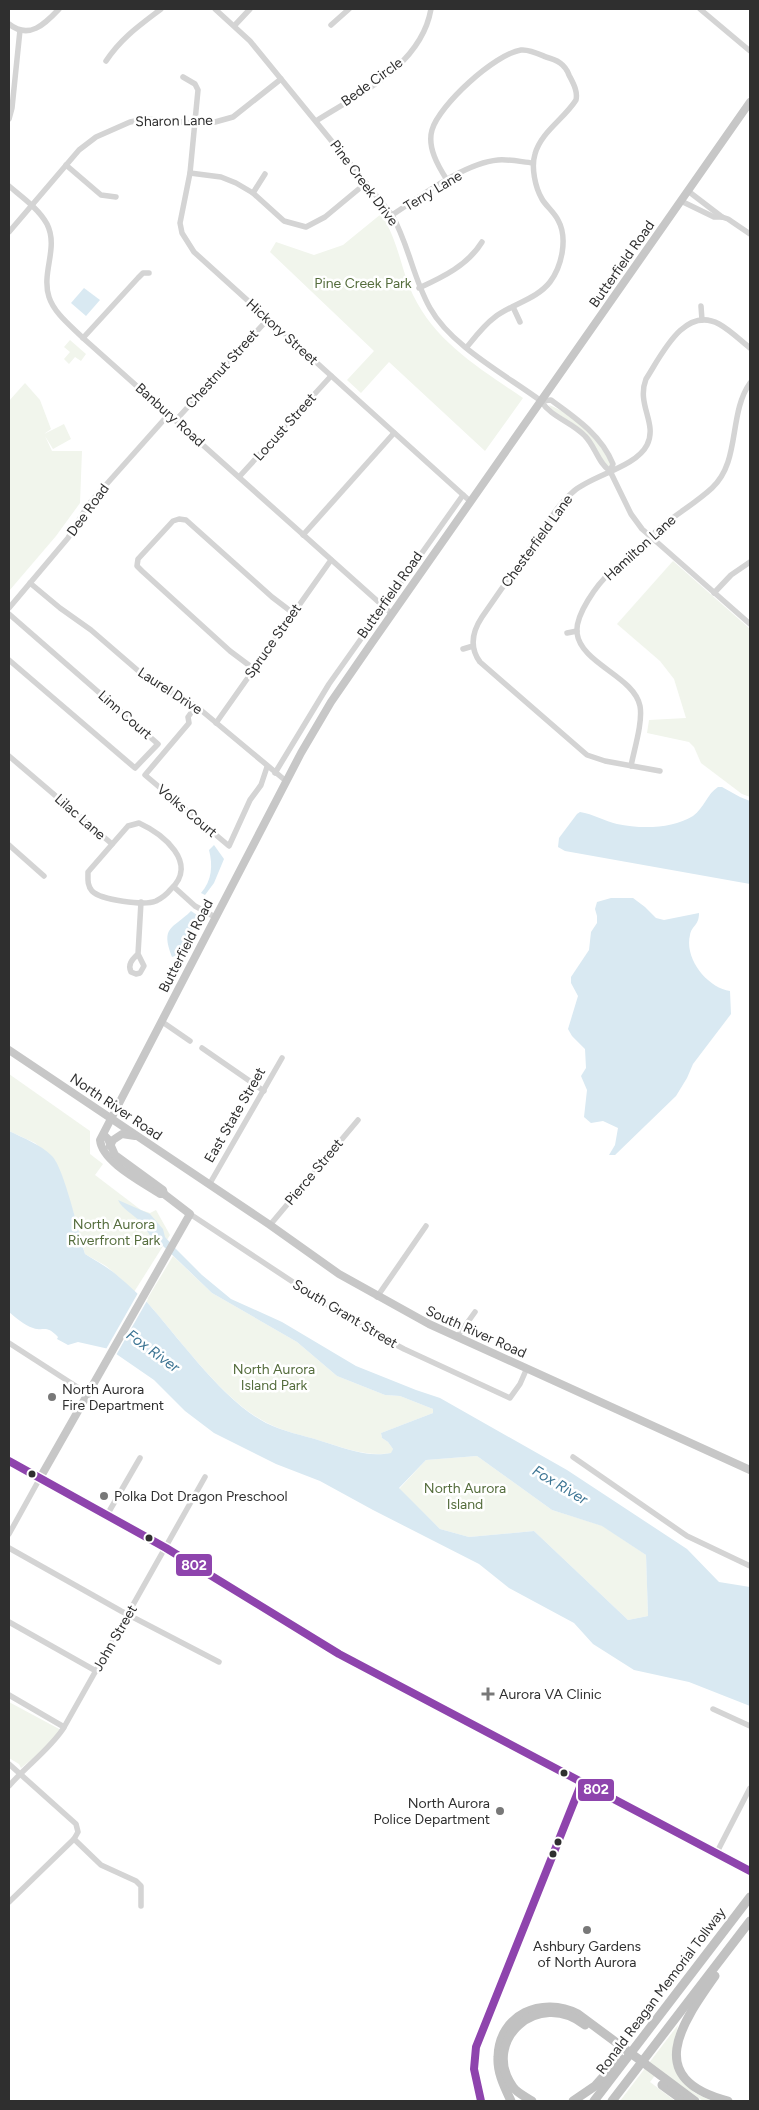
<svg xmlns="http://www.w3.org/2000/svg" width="759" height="2110" viewBox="0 0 759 2110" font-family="Figtree,sans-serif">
<rect width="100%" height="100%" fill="#fff"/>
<g fill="#f1f5ec">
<path d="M381,214C399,242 400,267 413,295C436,343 481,369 523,398L485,451L389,362L361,393L347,380L374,351L270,252L276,242L314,255L343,245Z"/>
<path d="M70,340L86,354L81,361L75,357L69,364L64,359L70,352L64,347Z"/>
<path d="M25,383L40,400L51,429L44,434L64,424L71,439L53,449L45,436L52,451H82L80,503L56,536L9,591V401Z"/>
<path d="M549,405C575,415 599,440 611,464L610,467H606C598,450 589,437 575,425C567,418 554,414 549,405Z"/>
<path d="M673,561L750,629V797L742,794L701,763L694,747L689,742L647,733L649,720L686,718L674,679L660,661L617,624Z"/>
<path d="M9,1074L90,1131V1154L103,1164L95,1175L141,1210L150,1213L156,1210L170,1235L134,1292L120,1278L106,1266L85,1254L74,1214L55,1160L35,1143L9,1131Z"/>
<path d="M173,1256L212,1293L297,1342L337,1376L385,1395L400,1396L433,1409V1413L381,1433L382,1438L388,1442L393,1449L392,1453C366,1457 345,1448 321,1441C303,1435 284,1432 267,1423C223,1401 179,1338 146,1301Z"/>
<path d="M477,1456L552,1510L603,1526L646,1555L648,1616L628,1620L534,1531L469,1537L440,1529L399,1489L426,1460Z"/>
<path d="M9,1702L61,1730L48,1746L21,1768L19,1764L9,1758Z"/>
<path d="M678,2025L673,2049L681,2079L695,2093L712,2101H703L659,2070L650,2082L675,2101H620Z"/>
</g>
<g fill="#d9e9f2" fill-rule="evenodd">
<path d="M84,288L100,300L86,316L71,303Z"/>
<path d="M718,787H722L740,797L750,801V884L565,851L558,847L559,838L577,814L580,812C593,814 605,821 617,824C641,829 672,829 693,816C704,808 707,794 718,787Z"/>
<path d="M214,845L224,859L214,883L205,895L201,893C212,881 213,865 209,850Z"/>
<path d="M611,898H633L645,907L656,918L664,920L699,913C699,926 692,925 690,935C684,959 708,988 730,991L731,1014L693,1064L687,1078L676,1096L615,1155H609L615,1145L618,1128L603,1121L591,1123L584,1117L587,1090L581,1076L586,1068L585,1049L572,1036L568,1029L578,996L571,983V977L589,950L591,932L597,923V916L595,909L597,902Z"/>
<path d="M191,911L197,915C196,926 184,955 172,957C160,926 173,929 191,911Z"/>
<path d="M9,1131C23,1138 40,1144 52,1156C64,1168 79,1234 85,1254C96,1261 108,1267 119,1277C129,1285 136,1293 146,1301C179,1338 223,1401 266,1423C284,1432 303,1435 321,1441C345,1448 366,1458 391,1453L393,1449L388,1442L382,1438L381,1433L433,1413V1409L400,1396L385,1395L337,1376L297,1342L212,1293L163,1246C151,1243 149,1231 141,1222C134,1215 122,1209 118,1200L150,1214L163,1229L165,1237L176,1249L202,1275L231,1299L282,1322L356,1366L416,1390L440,1398L567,1470L687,1549L719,1582L750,1587V1706L689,1682L634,1670L593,1644L574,1623L509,1588L479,1564L373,1510L320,1481L276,1464L214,1433L185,1411L154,1380L109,1349L78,1342L68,1345L57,1339L58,1337C45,1324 45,1332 33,1328C24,1325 15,1317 9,1312ZM477,1456L552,1510L602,1526L646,1555L648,1616L628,1620L534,1531L469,1537L440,1529L399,1488L426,1460Z"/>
</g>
<path fill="#fff" d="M138,1293L148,1299L115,1357L105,1351Z"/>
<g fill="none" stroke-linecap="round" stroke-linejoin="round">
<g stroke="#d4d4d4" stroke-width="5.5">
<path d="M215,9L250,41L392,215C409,245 413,278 430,308C451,346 506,375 541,401C551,417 572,422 585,436C595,446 598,463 610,471L631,514L642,529L750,624"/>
<path d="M700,9L750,51"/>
<path d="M9,24C29,40 45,24 59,9"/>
<path d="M235,25L250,9"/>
<path d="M331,25L349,9"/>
<path d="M106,61C121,38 140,25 161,9"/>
<path d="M183,77L195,84L198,90L190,173L180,223L182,233L194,252L471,502"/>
<path d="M9,119L12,108L20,30"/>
<path d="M316,121C360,93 421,66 431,9"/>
<path d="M66,165L101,195L116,197"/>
<path d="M190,173L221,177L236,183L253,193L284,221L306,227L325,217L366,183"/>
<path d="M447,180C438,166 427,147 432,130C439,105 495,54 521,50C529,49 539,54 546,57C557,60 565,64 569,75C573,83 578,91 576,100C564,119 541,132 535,154C531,167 535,187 542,199C546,206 554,212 558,220C568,238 562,266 550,282C537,299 512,304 495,317C484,325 475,337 467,347"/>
<path d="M9,186C22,197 39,209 47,224C59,248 41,272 49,297C54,313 71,326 83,338L392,614"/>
<path d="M688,191L722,217"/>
<path d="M253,193L265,174"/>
<path d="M681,201L714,217H722L728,219L750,234"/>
<path d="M392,215C420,197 464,163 498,160C509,159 522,162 533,163"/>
<path d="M9,232L79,150L96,137L130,122L145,119L195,123L215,122L233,117L281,79"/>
<path d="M419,288C443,277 468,265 482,242"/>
<path d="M701,306L702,320"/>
<path d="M513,307L520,322"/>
<path d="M83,338L138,278L143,273H149"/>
<path d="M541,401L551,400C576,418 601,435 613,464L610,471"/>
<path d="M176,420L268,319"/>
<path d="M239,477L331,376"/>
<path d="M303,535L394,433"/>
<path d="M30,583L60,608L91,630L150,681L196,706L286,781"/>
<path d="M714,593L731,575L750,562"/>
<path d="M9,608L68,538L88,505L169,414"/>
<path d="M9,614L158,744L135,768L9,660"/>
<path d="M567,633L577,631"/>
<path d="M463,649L473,646"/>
<path d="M254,669L230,651L142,571L137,566L138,559L173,521L179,519L186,520L272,597L293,613"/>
<path d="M196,706L188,717L189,723L145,775L229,846L250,800L261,785L267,767"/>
<path d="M216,723L331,560"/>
<path d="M9,756L112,844"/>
<path d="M631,766C634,750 643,722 640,706C634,676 581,664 577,633C575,615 597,584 611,572C619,564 629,558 637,551C646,543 652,534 661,527C678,513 697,502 712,488C741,461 728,414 750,383"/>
<path d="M660,771L605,761L587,755L480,662C469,647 472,632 482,617C500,591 518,565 536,539C548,523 558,504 574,491C593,475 636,467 647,445C658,423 636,405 646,379C661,356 684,305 719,324C730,330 740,340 750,348"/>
<path d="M275,773L329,684L463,495"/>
<path d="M139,823C163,834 199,863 171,889C167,894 162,898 156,901C144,906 101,900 92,891C87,885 88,879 88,872L128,826Z"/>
<path d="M9,845L44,876"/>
<path d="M174,887L195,906L215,917"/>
<path d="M138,954L144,966L140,973L136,974L131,972C127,964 133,959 138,954L141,902"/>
<path d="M161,1021L190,1041"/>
<path d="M202,1048L264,1091"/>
<path d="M209,1185L282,1058"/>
<path d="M190,1214L355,1323L404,1349L510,1398L520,1384L527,1368"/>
<path d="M270,1225L358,1120"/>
<path d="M377,1297L426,1226"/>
<path d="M457,1337L475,1312"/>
<path d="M9,1343L88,1394"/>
<path d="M573,1457L687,1536L750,1566"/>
<path d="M107,1515L140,1458"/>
<path d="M9,1534L40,1478"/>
<path d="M9,1548L121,1611L219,1662"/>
<path d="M9,1622L96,1671"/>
<path d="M9,1695L64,1727"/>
<path d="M713,1709L750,1726"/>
<path d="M9,1764L76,1824L78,1832L74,1839L9,1902"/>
<path d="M9,1786C26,1766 48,1751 63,1729L205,1477"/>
<path d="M74,1839L101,1865L136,1881L141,1886V1906"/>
<path d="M717,1852L750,1788"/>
<path d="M481,2101L474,2069L476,2047L582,1782"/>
</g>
<g stroke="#c7c7c7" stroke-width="8">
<path d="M9,1050L270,1225L339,1274L429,1324L750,1470"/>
<path d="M110,1146L113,1140L122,1134L135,1136"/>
<path d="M164,1194H160C142,1182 102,1162 100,1140L301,753L331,702L371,644L750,102"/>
<path d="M9,1461L166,1548L339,1654L750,1871"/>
<path d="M40,1478L190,1214L164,1194L163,1190L115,1155L108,1139L104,1135"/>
</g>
<g stroke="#c1c1c1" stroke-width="9">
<path d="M715,1976C681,2024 643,2079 728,2101"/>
<path d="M662,2085L684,2101"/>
<path d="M511,2101C505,2088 497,2073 498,2057C499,2014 542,1996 578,2014L695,2101"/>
<path d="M532,2101C526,2097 517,2093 513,2087C480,2041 538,1988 585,2025"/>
<path d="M573,2101L595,2086L620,2058"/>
<path d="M594,2101L750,1897"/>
<path d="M612,2101L750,1921"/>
</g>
<defs>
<g id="bus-1">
<path d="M9,1461L166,1548L339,1654L750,1871"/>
<path d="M481,2101L474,2069L476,2047L582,1782"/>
</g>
</defs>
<use href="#bus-1" stroke="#fff" stroke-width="11"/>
<use href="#bus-1" stroke="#8e44ad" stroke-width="8"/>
</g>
<g fill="#787878" stroke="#fff" stroke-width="2">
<circle cx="52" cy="1397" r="5"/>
<circle cx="104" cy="1496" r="5"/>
<path d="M485.5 1686.5h5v5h5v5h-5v5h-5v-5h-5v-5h5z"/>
<circle cx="500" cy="1811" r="5"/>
<circle cx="587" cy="1930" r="5"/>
</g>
<g fill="#2f2f2f" stroke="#fff" stroke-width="2">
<circle cx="32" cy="1474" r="4.5"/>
<circle cx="149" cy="1538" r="4.5"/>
<circle cx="564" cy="1773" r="4.5"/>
<circle cx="558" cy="1842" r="4.5"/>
<circle cx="553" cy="1854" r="4.5"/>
</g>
<g text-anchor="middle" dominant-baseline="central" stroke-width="5" stroke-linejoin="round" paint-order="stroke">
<g font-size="14" fill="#2f2f2f" stroke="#fff">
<text transform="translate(372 82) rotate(-36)">Bede Circle</text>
<text transform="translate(174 121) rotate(-1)">Sharon Lane</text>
<text transform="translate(364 183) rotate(53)">Pine Creek Drive</text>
<text transform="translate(433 191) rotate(-31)">Terry Lane</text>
<text transform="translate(622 264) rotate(-55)">Butterfield Road</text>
<text transform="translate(282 332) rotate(42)">Hickory Street</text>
<text transform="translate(222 369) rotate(-48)">Chestnut Street</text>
<text transform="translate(170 415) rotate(42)">Banbury Road</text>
<text transform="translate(285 427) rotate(-48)">Locust Street</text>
<text transform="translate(88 510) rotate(-54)">Dee Road</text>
<text transform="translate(537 541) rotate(-54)">Chesterfield Lane</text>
<text transform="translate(640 548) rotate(-42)">Hamilton Lane</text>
<text transform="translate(390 595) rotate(-55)">Butterfield Road</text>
<text transform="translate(273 641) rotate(-55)">Spruce Street</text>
<text transform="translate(170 691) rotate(33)">Laurel Drive</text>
<text transform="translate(125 715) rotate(41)">Linn Court</text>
<text transform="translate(187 811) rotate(40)">Volks Court</text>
<text transform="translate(80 817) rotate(41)">Lilac Lane</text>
<text transform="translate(186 946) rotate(-63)">Butterfield Road</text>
<text transform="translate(116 1107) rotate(34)">North River Road</text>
<text transform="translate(235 1115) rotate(-60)">East State Street</text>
<text transform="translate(314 1172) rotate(-50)">Pierce Street</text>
<text transform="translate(345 1314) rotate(31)">South Grant Street</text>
<text transform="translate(476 1332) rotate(24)">South River Road</text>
<text transform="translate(115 1638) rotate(-60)">John Street</text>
<text transform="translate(661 1991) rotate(-53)">Ronald Reagan Memorial Tollway</text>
</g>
<g font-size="14" fill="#546c3c" stroke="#fff">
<text x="363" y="283">Pine Creek Park</text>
<text x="114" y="1224">North Aurora<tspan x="114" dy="16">Riverfront Park</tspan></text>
<text x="274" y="1369">North Aurora<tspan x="274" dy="16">Island Park</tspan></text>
<text x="465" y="1488">North Aurora<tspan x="465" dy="16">Island</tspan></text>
</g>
<g font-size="14" fill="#2f2f2f" stroke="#fff" text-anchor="start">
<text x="62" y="1389">North Aurora<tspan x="62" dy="16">Fire Department</tspan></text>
<text x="114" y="1496">Polka Dot Dragon Preschool</text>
<text x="499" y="1694">Aurora VA Clinic</text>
<text x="490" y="1803" text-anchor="end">North Aurora<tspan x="490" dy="16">Police Department</tspan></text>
<text x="587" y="1946" text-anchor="middle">Ashbury Gardens<tspan x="587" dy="16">of North Aurora</tspan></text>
</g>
<g font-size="15" font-style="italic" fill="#3c7493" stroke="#fff">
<text transform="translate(153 1351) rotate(36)">Fox River</text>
<text transform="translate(560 1485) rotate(31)">Fox River</text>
</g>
</g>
<g stroke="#fff" stroke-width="2">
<rect x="175" y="1553" width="38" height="24" rx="5" fill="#8e44ad"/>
<rect x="577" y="1778" width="38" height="24" rx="5" fill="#8e44ad"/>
</g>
<g font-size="14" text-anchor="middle" font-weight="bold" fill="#fff">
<text x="194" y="1570">802</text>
<text x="596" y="1794">802</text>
</g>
<rect width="759" height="2110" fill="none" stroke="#2f2f2f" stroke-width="20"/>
</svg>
